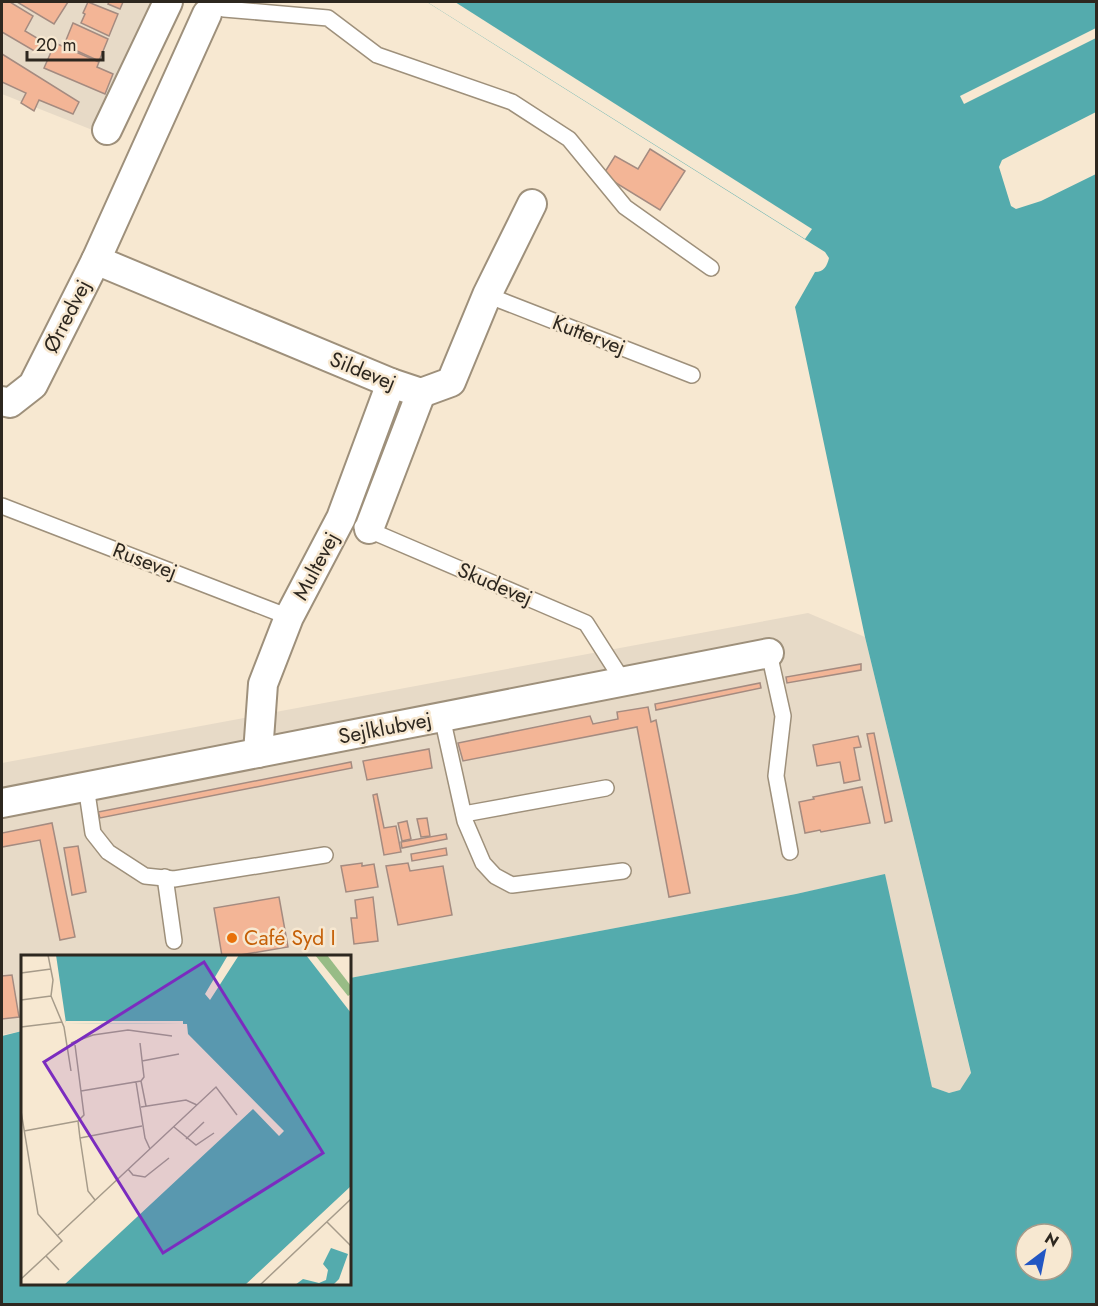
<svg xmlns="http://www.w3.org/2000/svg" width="1098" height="1306" viewBox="0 0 1098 1306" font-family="Jost,sans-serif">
<rect width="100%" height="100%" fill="#f7e8d1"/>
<g fill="#e7dac7">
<path d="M2,2H177L115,139L2,94Z"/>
<path d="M808,613L865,637L971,1074L960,1090L949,1093L932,1087L884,875L796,894L350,978V956H22V1031L2,1035V763Z"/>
</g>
<path fill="#54abad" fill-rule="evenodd" d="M427,2H1096V112L1002,160L999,167L1011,206L1016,209L1041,201L1096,174V1304H2V1036L22,1031V1284H350V978L796,894L885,874L932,1087L949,1093L960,1090L971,1073L865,637L795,307L815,272C824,272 827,266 829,258L825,252ZM1026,1234H1062V1270H1026Z"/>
<g fill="#f7e8d1">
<path d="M427,2H455L812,229L805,239Z"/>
<path d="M1096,28V38L964,104L960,96Z"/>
</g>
<g fill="#f3b596" stroke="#a48b80" stroke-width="1.5">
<path d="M2,2H10L33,16L25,31L42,41L36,52L2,32Z"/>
<path d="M17,2H68L54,24Z"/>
<path d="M88,2L118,14L109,36L81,23L85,14L83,13Z"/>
<path d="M109,2H123L120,9L108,4Z"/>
<path d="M73,23L108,39L99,61L64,45Z"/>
<path d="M55,43L99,62L97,67L113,74L105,94L44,68Z"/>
<path d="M2,54L79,102L73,114L39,100L34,111L21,103L26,93L2,82Z"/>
<path d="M650,149L685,171L660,210L603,175L615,156L638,169Z"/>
<path d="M861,664V670L787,683L786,677Z"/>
<path d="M760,683L761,688L656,710L655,704Z"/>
<path d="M648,707L651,722L656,720L690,893L669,897L637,727L463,761L458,743L590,716L593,724L618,719L617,712Z"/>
<path d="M874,733L892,821L885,823L867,734Z"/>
<path d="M858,736L861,747L854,748L860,780L844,783L840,762L817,766L813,745Z"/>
<path d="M429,749L432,768L367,780L363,761Z"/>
<path d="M351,762L352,768L100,818L98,812Z"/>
<path d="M862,787L870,823L821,832L820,830L805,833L799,802L814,799L813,797Z"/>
<path d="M377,794L384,828L396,826L401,852L384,855L373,795Z"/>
<path d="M427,818L430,836L421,837L417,819Z"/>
<path d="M407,821L411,839L402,841L398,823Z"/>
<path d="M52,823L75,937L60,940L40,840L2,847V833Z"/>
<path d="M446,834L447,839L402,848L401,842Z"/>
<path d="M78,846L86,892L72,895L64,848Z"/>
<path d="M446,848L447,855L412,861L411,854Z"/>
<path d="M362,863V866L374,864L378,887L346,892L341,866Z"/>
<path d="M408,863L410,871L443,866L452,915L398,925L386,866Z"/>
<path d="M279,897L288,947L234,956H222L214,908Z"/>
<path d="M373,897L378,941L354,944L351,918H357L355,900Z"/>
<path d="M12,975L19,1017L2,1019V976Z"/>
</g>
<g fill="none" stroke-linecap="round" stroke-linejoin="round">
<defs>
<g id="service">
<path d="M210,2L224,9L328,18L377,55L512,102L569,139L625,207L711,268"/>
<path d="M487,295L692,375"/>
<path d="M2,506L289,617"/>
<path d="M362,527L586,623L623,681"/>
<path d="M769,653L783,716L776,776L790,852"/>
<path d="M442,717L465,821L483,863L495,876L512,885L623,871"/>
<path d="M86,786L93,833L108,852L145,876L174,879L325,855"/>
<path d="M464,814L606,788"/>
<path d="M165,877L174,941"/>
</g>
<g id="minor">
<path d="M107,130L168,2"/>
<path d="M96,260L391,383L421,393L451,382L487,295L532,204"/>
<path d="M2,401L10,403L33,385L96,260L207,14"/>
<path d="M369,529L421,393"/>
<path d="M258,753L263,684L289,617L341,518L391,383"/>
<path d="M2,803L769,653"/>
</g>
</defs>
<use href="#service" stroke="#9e907b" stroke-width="18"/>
<use href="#minor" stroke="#9e907b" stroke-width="32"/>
<use href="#service" stroke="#fff" stroke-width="15"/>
<use href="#minor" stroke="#fff" stroke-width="28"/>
</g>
<circle fill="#e8710a" stroke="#f7e8d1" stroke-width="2" cx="232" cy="938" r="6"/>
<g text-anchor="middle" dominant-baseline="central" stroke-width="5" stroke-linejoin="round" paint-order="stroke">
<g font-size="21" fill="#2d271f" stroke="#f7e8d1">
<text transform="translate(67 316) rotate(-63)">Ørredvej</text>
<text transform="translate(589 335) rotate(21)">Kuttervej</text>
<text transform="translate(363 371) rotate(22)">Sildevej</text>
<text transform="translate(145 561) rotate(21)">Rusevej</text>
<text transform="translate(316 566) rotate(-62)">Multevej</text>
<text transform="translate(495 584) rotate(23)">Skudevej</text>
<text transform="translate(385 728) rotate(-11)">Sejlklubvej</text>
</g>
<g font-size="21" fill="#c56008" stroke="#f7e8d1" text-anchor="start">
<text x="244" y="938">Café Syd I</text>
</g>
</g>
<g transform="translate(21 955)">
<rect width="330" height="330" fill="#f7e8d1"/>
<path d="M294,0H306L330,31V39L327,41Z" fill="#98bc86"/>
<path d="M35,0H207L184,39L189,45L218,0H285L330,58V231L224,330H43L232,154L258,181L263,176L167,79L166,69L45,68ZM310,293L327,299L318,324L312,330H274L282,324L298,328L305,325L307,315L302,309Z" fill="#54abad"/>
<path d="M45,66H162V69L45,68Z" fill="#f7e8d1"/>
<path fill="none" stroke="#a69b8a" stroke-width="1.5" d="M27,0L32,25L30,41L43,72L50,116M0,18L30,14M0,45L30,41M0,72L41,67M50,88L72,80L107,75L151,81M54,90L63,160L57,166L59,183L67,236L74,245M121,106L158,99M120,126L125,151M115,127L124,183L129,194M60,136L120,126L123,122L119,88M120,152L165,145L176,150M0,156L17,259L41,286L0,324M153,172L175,190L193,178M3,176L57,166M59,183L121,171M165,184L183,167M107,214L112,220L124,222L148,203M306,267L330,291M37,280L195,132L216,160M25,301L38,315M239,330L330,244"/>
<path fill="#7b2cbf" fill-opacity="0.15" stroke="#7b2cbf" stroke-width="3" d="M183,7L302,198L142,298L23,107Z"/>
<rect width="330" height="330" fill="none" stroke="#2d271f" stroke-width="3"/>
</g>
<rect width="1098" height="1306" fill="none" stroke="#2d271f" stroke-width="6"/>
<g transform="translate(1044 1252) rotate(32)"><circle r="28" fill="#f7e8d1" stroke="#a69b8a" stroke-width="1.5"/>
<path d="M0-4.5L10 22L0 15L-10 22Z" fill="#2256c3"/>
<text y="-9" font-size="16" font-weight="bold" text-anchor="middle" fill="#2d271f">N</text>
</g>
<path d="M27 51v9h76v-9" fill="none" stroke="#2d271f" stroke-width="3"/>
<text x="36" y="51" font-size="18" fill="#2d271f" stroke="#f7e8d1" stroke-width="4.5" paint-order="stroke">20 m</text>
</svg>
